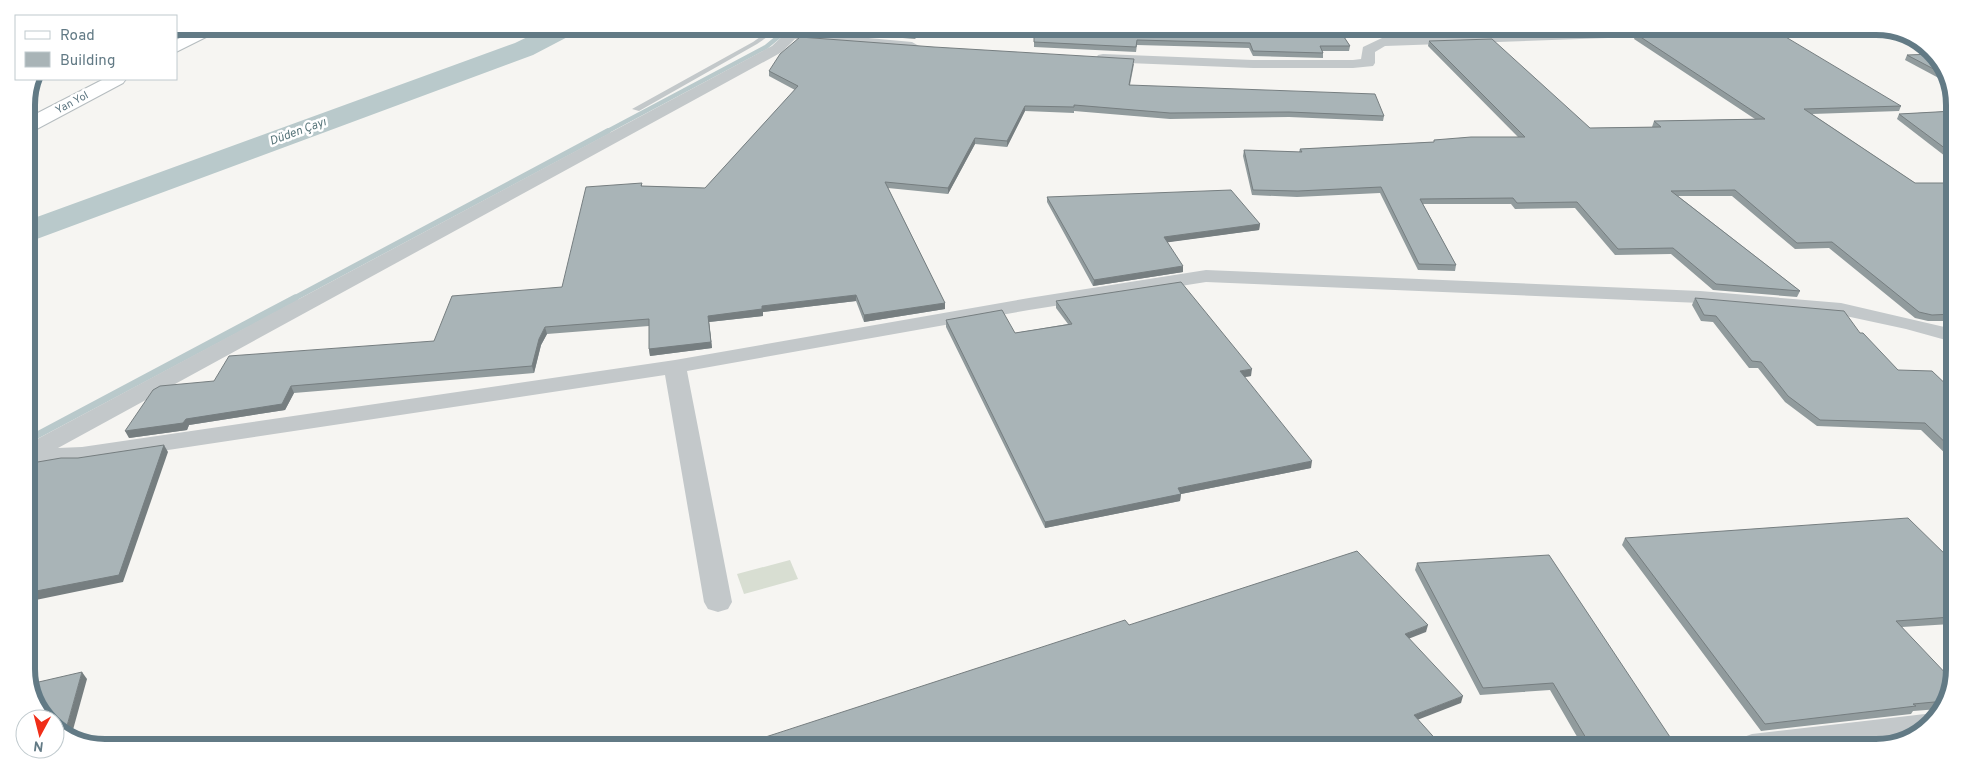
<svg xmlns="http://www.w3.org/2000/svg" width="1981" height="774" viewBox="0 0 1981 774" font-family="Overpass,sans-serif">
<rect width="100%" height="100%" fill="#f6f5f2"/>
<path fill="#d8ded2" d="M790,560L798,579L744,594L737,574Z"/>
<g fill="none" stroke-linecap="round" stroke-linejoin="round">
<path stroke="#b9c9cb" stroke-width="4.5" d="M606,132L766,47L789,28"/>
<path stroke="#b9c9cb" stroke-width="5.5" d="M293,299L608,131"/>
<path stroke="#b9c9cb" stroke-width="7" d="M26,441L295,298"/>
<path fill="#b9c9cb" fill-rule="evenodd" d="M548,27H580L577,32L533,55L26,243V221L515,43Z"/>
<defs>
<g id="secondary">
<path d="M203,26L222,27L220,30L176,52V40Z"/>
<path d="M104,79H126L123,83L33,131L26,133V119Z"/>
</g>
</defs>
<use href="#secondary" stroke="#b5bcbf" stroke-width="2"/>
<path fill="#c3c8ca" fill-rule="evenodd" d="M773,28H780L757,44L639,111L632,109L753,42Z"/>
<g fill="#c3c8ca" fill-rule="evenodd">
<path d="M791,28H806L803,32L912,42L919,46L912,50L795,39L782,52L58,448L82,447L675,360L1029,298L1206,270L1700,291L1841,303L1953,329V342L1906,329L1841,315L1700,303L1206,282L1029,310L687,371L732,602L728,609L718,612L708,609L704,602L665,375L82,463L26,464V445L772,46Z"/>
<path d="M1609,30H1726L1719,34L1385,46L1375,52V63L1373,66L1353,68H1253L1103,62L1098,61L1096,58L1098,55L1103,54L1253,60H1353L1361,59L1363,47L1382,38Z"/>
<path d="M1925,714L1933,717L1920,734L1888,744L1857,748L1736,747L1741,738L1752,734Z"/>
</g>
<use href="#secondary" fill="#fff" fill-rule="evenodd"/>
</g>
<g fill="#919b9d">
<path d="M818,28H920L915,39L818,31Z"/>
<path d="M1034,28L1474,30L1473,33L1345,38L1350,46L1349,51H1322L1323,53V58L1253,56L1249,48L1137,45L1136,52L1034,47Z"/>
<path d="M1636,34L1901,106L1899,111L1812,114L1915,183H1954L1953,321H1928L1915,318L1829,248L1795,249L1732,196H1678L1800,291L1797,297L1713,290L1671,254L1615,255L1575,208L1515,209L1511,204H1423L1456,265L1455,271L1418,270L1380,193L1297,197L1252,195L1243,156L1244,150L1299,152L1300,149L1434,142V140L1518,137L1428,46L1429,41L1590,128L1653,127H1652L1654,121L1755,119L1634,39Z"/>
<path d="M1907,55L1938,57L1948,83L1905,60Z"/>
<path d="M1134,64L1130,85L1384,116L1383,121L1289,117L1170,119L1074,111V113L1025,111L1007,147L975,144L948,194L888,188L945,303V309L864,322L856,301L763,312V316L709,322L712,348L650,356L649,349V326L547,334L541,345L534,373L294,393L285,410L189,425L187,430L129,438L214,381L434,341L562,287L642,183V186L705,188L795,90L769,76V71Z"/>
<path d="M1954,111V163L1897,119L1899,114Z"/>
<path d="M1047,197L1260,224L1259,230L1167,242L1183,272L1093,286L1047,202Z"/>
<path d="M1695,298L1860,333L1898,370L1953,391L1952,460L1921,430L1817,426L1785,402L1758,368H1749L1713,322L1701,321L1692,305Z"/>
<path d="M1056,301L1251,376L1244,377L1311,468L1181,494L1180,501L1045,528L946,327V320L1015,333L1068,324L1056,308Z"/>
<path d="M1625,538L1951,560V624L1902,627L1950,694L1939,709L1913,711L1911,714L1761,731L1622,545Z"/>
<path d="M1417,563L1670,737L1666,744L1629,747H1583L1550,690L1480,695L1415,570Z"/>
<path d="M1893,739L1876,748H1775L1778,742L1862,743Z"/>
</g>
<g fill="#767e80">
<path d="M918,28H920L915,39V34Z"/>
<path d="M1025,106V111L1007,147V141Z"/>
<path d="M975,138V144L948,194V188Z"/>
<path d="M1260,224L1259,230L1163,243L1164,237Z"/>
<path d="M1183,266V272L1093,286L1094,280Z"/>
<path d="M856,295V301L763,312V316L709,322L712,348L650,356L649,349L708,316L762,306Z"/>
<path d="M945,303V309L864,322V315Z"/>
<path d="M545,327L547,334L541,345L534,373L532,366L539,339Z"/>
<path d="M1252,369L1251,376L1239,378L1240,371Z"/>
<path d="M291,386L294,393L285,410L189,425L187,430L129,438L125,431L186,419Z"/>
<path d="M164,445L168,452L123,582L26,602V593Z"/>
<path d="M1312,461L1311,468L1181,494L1180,501L1045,528V522L1178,488Z"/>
<path d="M1428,625L1426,632L1403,641L1405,634Z"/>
<path d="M82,672L87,679L71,737L65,733Z"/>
<path d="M1463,696L1461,703L1412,722L1414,715Z"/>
</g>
<g fill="#a9b4b7" stroke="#767e80">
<path d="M835,28H918L915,34Z"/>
<path d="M1034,28L1443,29L1342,34L1350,46H1320L1323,53L1253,51L1250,43L1137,40L1136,47L1034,42Z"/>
<path d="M1723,30H1774L1901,106L1804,109L1915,183H1954L1953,314L1932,315L1919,312L1832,242L1797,243L1735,190L1671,191L1800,291L1716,284L1673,248L1618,249L1577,202L1517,203L1513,198L1420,199L1456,265L1419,264L1381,187L1298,191L1253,190L1244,150L1302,152L1300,149L1434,142V140L1471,137H1525L1429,41L1492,39L1590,128L1661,127L1654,121L1765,119L1636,34L1721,31Z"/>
<path d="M800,37L934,47L1134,59L1129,85L1375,94L1384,116L1289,112L1170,113L1074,105V107L1025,106L1007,141L975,138L948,188L885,182L945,303L864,315L856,295L762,306V309L708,316L711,342L649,349V319L545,327L539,339L532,366L291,386L282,404L186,419L183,423L125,431L153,390L160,386L214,381L229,356L434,341L452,296L562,287L586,187L642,183L641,186L705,188L798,86L769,71L780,54Z"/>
<path d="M1934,54L1938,57L1945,75L1907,55Z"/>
<path d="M1954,111V155L1899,114Z"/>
<path d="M1231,190L1260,224L1164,237L1183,266L1094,280L1047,197Z"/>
<path d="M1181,282L1252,369L1240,371L1312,461L1178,488L1181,494L1045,522L946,320L1002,310L1015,333L1072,324L1056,301Z"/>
<path d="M1695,298L1844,311L1860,333H1863L1898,370L1932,371L1953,391V396L1947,395L1952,401V449L1925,423L1820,420L1788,396L1761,362L1752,361L1716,316L1704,315Z"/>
<path d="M164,445L119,575L26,593V464L61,458H78Z"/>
<path d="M1908,518L1951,560V617L1896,621L1951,679L1950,694L1945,701L1913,704L1916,706L1765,724L1625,538Z"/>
<path d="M1357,551L1428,625L1405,634L1463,696L1414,715L1440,744L1434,747L741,745L1125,620L1129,625Z"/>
<path d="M1549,555L1670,737L1589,743L1553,683L1483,688L1417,563Z"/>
<path d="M82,672L65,733L55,726V719H46L43,717L30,684Z"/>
<path d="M1924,729L1920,734L1876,748H1783L1778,742L1862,743L1893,739Z"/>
</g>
<g text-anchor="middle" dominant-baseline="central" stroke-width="5" stroke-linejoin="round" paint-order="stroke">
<g font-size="11" fill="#627a85" stroke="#fff">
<text transform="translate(72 103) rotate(-28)">Yan Yol</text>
</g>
<g font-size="12" font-style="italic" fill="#59767b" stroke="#fff">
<text transform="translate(298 132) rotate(-20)">Düden Çayı</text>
</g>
</g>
<path d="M0 0H1981V774H0ZM105 35H1876A70 70 0 0 1 1946 105V669A70 70 0 0 1 1876 739H105A70 70 0 0 1 35 669V105A70 70 0 0 1 105 35Z" fill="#fff" fill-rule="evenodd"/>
<path fill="none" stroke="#627a85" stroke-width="6" d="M105 35H1876A70 70 0 0 1 1946 105V669A70 70 0 0 1 1876 739H105A70 70 0 0 1 35 669V105A70 70 0 0 1 105 35Z"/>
<rect x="15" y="15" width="162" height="65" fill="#ffffff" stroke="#c0cace"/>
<rect x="25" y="31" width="25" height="8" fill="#ffffff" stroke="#c0cace"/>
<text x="60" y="40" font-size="15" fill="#627a85">Road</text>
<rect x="25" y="52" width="25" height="15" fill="#a9b4b7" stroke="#c0cace"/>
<text x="60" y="65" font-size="15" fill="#627a85">Building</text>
<g transform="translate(40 734) rotate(187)"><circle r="24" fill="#ffffff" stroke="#c0cace"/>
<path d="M0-4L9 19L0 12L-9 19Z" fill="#f02e18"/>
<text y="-8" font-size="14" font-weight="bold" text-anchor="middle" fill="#627a85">N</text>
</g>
</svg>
